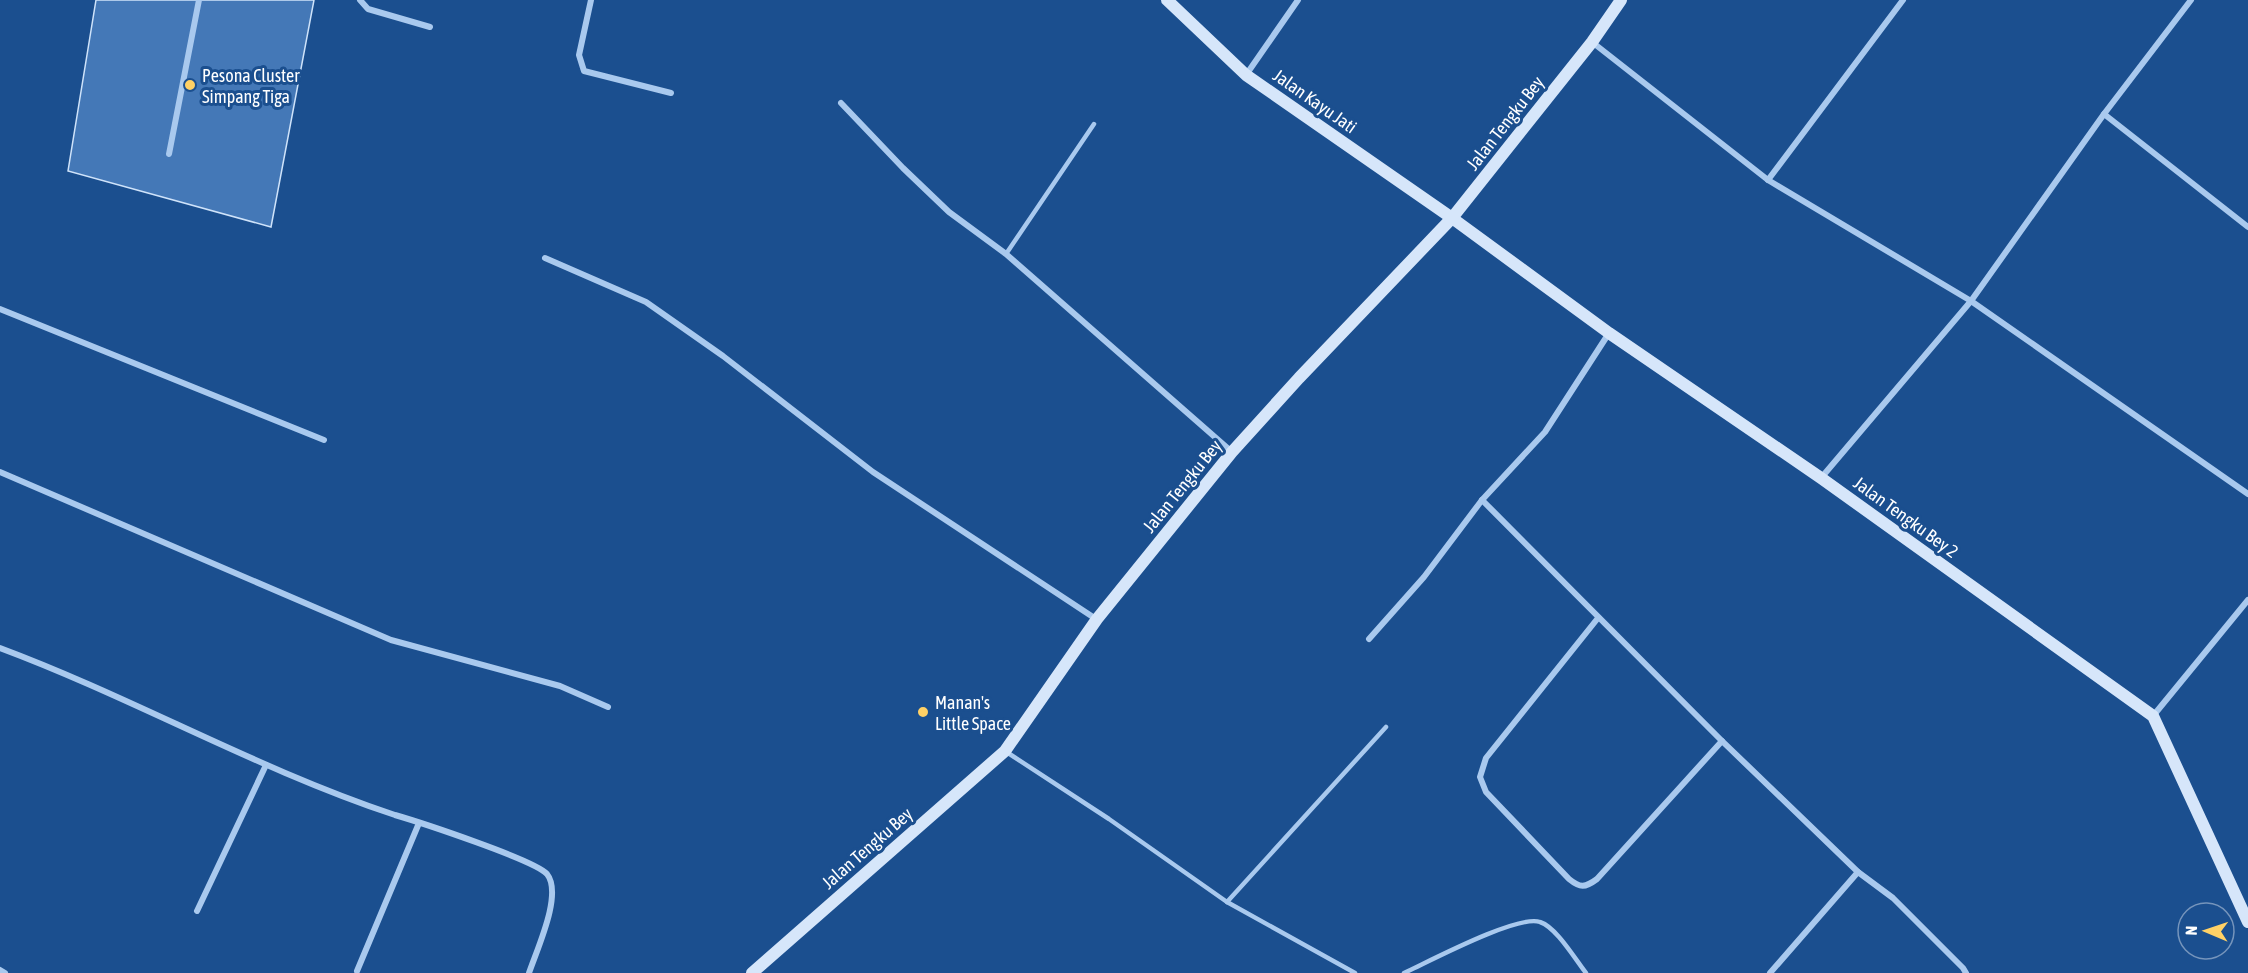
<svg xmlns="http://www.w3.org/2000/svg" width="2248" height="973" viewBox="0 0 2248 973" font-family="'Asap Condensed',sans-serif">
<rect width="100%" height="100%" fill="#1b4f8f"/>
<path fill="#4478b7" stroke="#cfe3fa" stroke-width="1.5" d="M96,0H314L271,227L68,171Z"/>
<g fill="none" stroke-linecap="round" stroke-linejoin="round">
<g stroke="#a9c9ee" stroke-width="4.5">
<path d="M1006,254L1094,124"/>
<path d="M1005,751L1109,819L1227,902L1355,973"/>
<path d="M1227,902L1386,727"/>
<path d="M1404,973C1428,962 1518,914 1540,922C1556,927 1575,959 1586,973"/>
</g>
<g stroke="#a9c9ee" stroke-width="6">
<path d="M360,0L368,9L430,27"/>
<path d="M591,0L579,55L584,71L671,93"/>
<path d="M1592,42L1768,180L1971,301L2248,494"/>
<path d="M1246,75L1298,0"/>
<path d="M841,103L903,168L949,212L1006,254L1232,452"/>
<path d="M2104,114L2248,227"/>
<path d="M169,154L199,0"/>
<path d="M1768,180L1903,0"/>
<path d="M545,258L646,302L723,356L873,472L1096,619"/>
<path d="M0,309L324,440"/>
<path d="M0,472L391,640L560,686L608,707"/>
<path d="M1821,478L1971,301L2104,114L2191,0"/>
<path d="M1482,500L1722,741L1858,872L1893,898L1963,968L1966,973"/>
<path d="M1598,618L1486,758L1480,777L1486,792L1569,879C1580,888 1585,888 1597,879L1722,741"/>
<path d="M1369,639L1424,577L1482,500L1545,432L1609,333"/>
<path d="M0,648C134,698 259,770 395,815C419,822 535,860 547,874C563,894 537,949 529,973"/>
<path d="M2153,716L2248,600"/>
<path d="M197,911L266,765"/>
<path d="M0,970L5,973"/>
<path d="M357,971L419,823"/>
<path d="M1770,973L1858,872"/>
</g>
<g stroke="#d6e6fa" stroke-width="12">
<path d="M1167,0L1246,75L1452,218L1609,333L1821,478L2153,716L2248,922"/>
<path d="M752,973L1005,751L1097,619L1232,452L1299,378L1452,218L1592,42L1621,0"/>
</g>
</g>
<g fill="#ffd166" stroke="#1b4f8f" stroke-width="2">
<circle cx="190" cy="85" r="6"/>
<circle cx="923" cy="712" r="6"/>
</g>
<g text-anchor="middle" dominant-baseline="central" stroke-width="6" stroke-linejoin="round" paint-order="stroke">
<g font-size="18" fill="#fff" stroke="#1b4f8f" text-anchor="start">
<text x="202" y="75">Pesona Cluster<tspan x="202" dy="21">Simpang Tiga</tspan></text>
<text x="935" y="702">Manan's<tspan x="935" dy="21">Little Space</tspan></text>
</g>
<g font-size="18" fill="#fff" stroke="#1b4f8f">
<text transform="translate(1315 101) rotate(35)">Jalan Kayu Jati</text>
<text transform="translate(1505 123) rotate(-52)">Jalan Tengku Bey</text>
<text transform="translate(1182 486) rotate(-51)">Jalan Tengku Bey</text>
<text transform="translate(1906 517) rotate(36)">Jalan Tengku Bey 2</text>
<text transform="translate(867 848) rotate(-41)">Jalan Tengku Bey</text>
</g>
</g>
<g transform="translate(2206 931) rotate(272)"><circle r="28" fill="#1b4f8f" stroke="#7695bc" stroke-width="1.5"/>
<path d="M0-4.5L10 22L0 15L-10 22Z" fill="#ffd166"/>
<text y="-9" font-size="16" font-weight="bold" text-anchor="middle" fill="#ffffff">N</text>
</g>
</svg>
